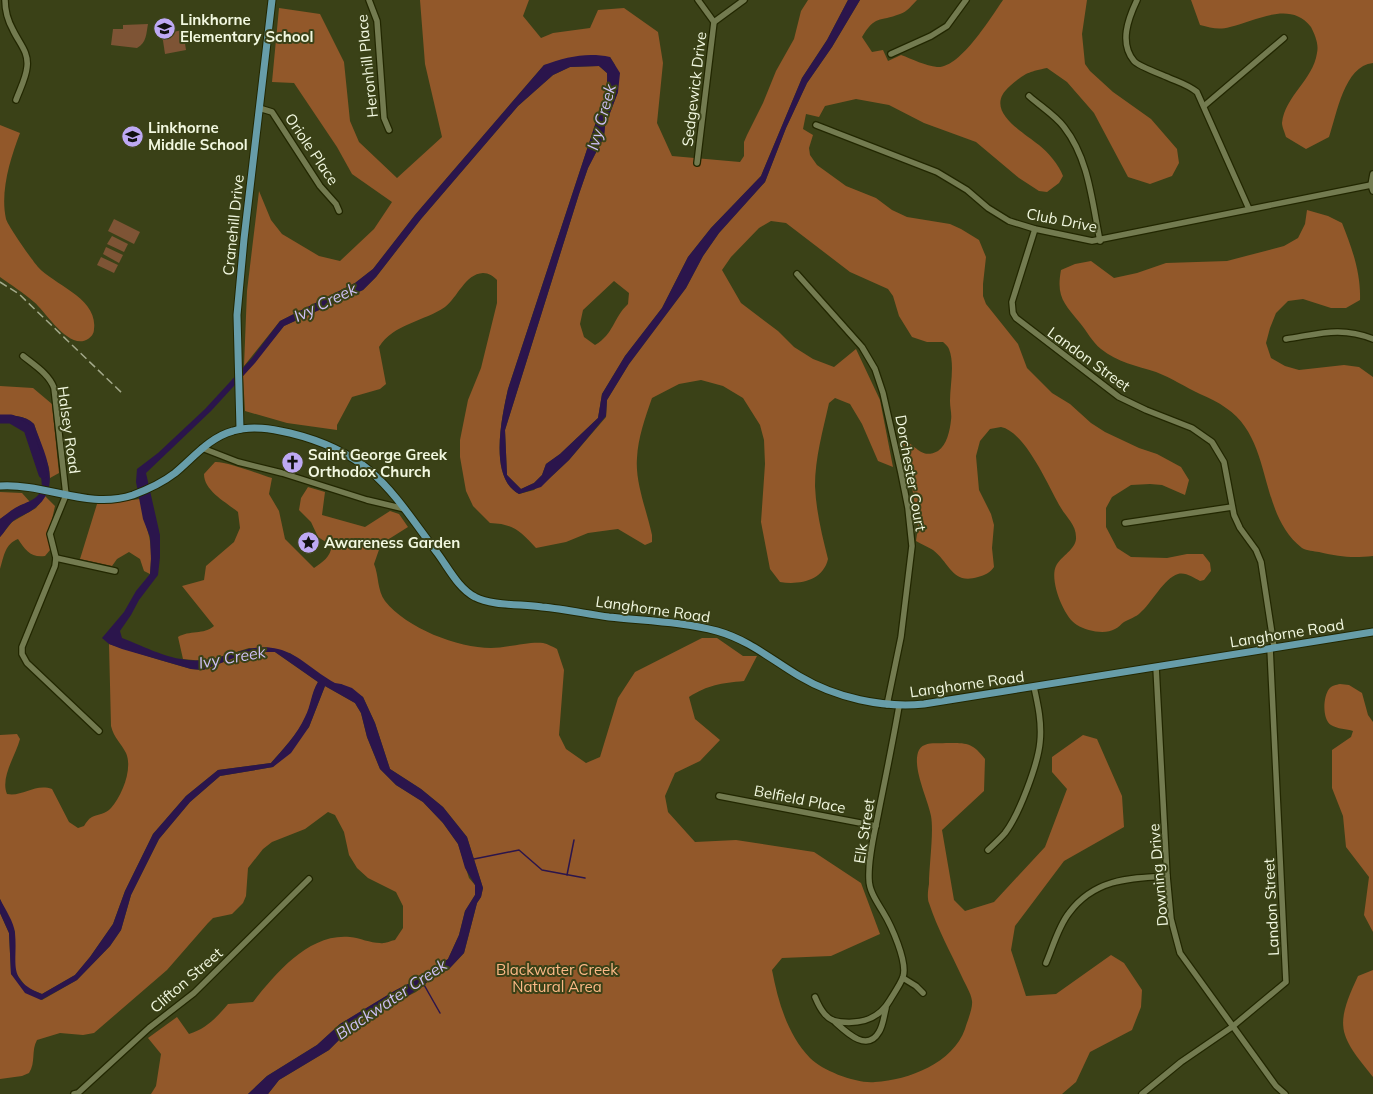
<svg xmlns="http://www.w3.org/2000/svg" width="1373" height="1094" viewBox="0 0 1373 1094" font-family="Mulish,sans-serif">
<rect width="100%" height="100%" fill="#3a4117"/>
<g fill="#7e5435">
<path d="M148,24C146,34 147,42 137,48L111,45L113,29H123V25Z"/>
<path d="M183,30L186,50L165,54L162,34Z"/>
<path d="M114,219L140,232L134,244L108,231Z"/>
<path d="M112,236L128,244L124,252L107,244Z"/>
<path d="M106,247L123,255L119,263L103,254Z"/>
<path d="M101,257L118,265L114,273L97,265Z"/>
</g>
<g fill="#92582a" fill-rule="evenodd">
<path d="M420,0H529L523,16L541,38L553,33L590,28L598,10L624,8L658,32L663,63L657,123L672,156L740,162L744,156V142L747,135L763,103L776,71L794,39L801,11L808,0H848L827,40L802,78L761,176L711,228L688,257L662,308L625,356L602,394L598,418L560,454L546,464L542,475L534,483L521,489L507,475L505,430L579,194L588,168L604,137L605,126L618,92L615,65L610,57L544,65L415,215L373,269L355,283L280,321L244,366L247,291L259,191L271,220L282,234L319,256L340,261L374,229L392,202L352,174L337,147L294,83L272,82L279,8L320,14L344,62L350,121L359,142L397,178L442,137L425,64ZM614,281L629,293L628,304C613,318 614,334 595,345L584,337L580,324L583,310Z"/>
<path d="M860,0H917C912,5 907,12 900,14C879,22 875,15 862,37L872,52L883,50L888,61L901,55C912,59 926,66 937,67C960,69 991,17 1003,0H1087L1082,34L1085,64L1090,71L1113,92L1151,119L1177,149L1179,163L1172,176L1150,184L1128,177L1094,113L1067,82L1047,68C1028,72 1025,73 1010,86C982,110 1022,131 1039,145C1048,152 1059,165 1063,176L1059,183L1047,192L1039,191L1019,178L976,142L924,123L889,105L856,99L825,106L819,117L806,114L803,129L813,135L809,148L810,155L817,165L846,186L876,198L892,210L907,217L950,224L961,229L979,240L986,257L983,284V296L986,304L1018,344L1027,368L1052,393L1070,404L1091,423L1105,432L1139,448L1157,454L1181,467L1189,480L1185,495L1162,485L1150,484L1131,485L1112,497L1106,508V527L1117,548L1131,557L1167,558L1187,554H1203L1210,563L1211,571L1204,580L1200,581C1194,578 1186,572 1178,574C1164,578 1151,604 1140,613C1136,617 1129,619 1124,622C1121,624 1118,628 1115,629C1105,635 1087,631 1077,625C1064,618 1049,580 1056,566C1061,556 1077,549 1076,537C1076,525 1067,518 1061,508C1049,488 1026,432 1001,427L990,429L980,441L976,456L979,490L991,514L994,525L992,548L994,567C990,573 985,575 978,577C952,585 950,563 933,550C928,547 921,544 916,541L918,527L909,466L902,441C915,441 919,461 938,451C947,445 950,430 951,420C952,414 950,408 950,401C950,385 955,365 949,349C948,346 945,344 943,342H927L912,337L899,316L893,296L888,289L850,272L786,223L771,221L759,228L731,257L722,270L741,303L778,331L794,347L813,359L834,367L856,349L880,400L893,467L878,461L862,424L850,404L835,398L829,403C823,430 815,458 815,486C816,511 822,535 828,559C823,581 799,585 780,582L770,569L761,522L765,464L764,440L760,425L743,398L723,386L701,380L679,384L652,398C645,418 638,438 637,458C635,483 647,511 652,535V542L645,545L618,529L610,530L588,533L566,542L536,548C520,531 514,524 490,523L473,506L466,491L460,457V440L468,400L481,368L497,303V280C493,276 489,273 483,273C465,274 458,297 445,307C425,321 393,324 379,347L386,384L380,389L352,397L337,425V430L287,423L245,411L243,376L284,326L363,290L376,277L421,219L518,106L553,75L570,67L599,66L607,73C608,91 604,105 596,122L508,389C502,416 488,478 519,494L534,490L552,476L569,460L606,417L607,400L629,364L686,288L703,256L719,233L765,182L786,128L807,83L832,47Z"/>
<path d="M1191,0H1373V63C1344,66 1337,114 1329,137L1306,149L1286,137C1285,133 1282,127 1282,123C1285,96 1313,80 1317,53C1319,44 1315,35 1311,27C1290,0 1256,21 1230,27C1219,30 1211,28 1200,25Z"/>
<path d="M0,125L20,133C10,159 0,192 6,219C8,226 32,260 38,267C54,285 98,298 94,329C94,334 91,337 88,339C69,351 46,312 34,302C24,293 11,285 0,277Z"/>
<path d="M1307,210L1328,216L1342,223C1352,248 1361,273 1360,300L1346,308H1331L1303,299L1288,301L1276,313L1270,328L1266,343L1271,358L1285,366L1299,370L1344,365L1359,367L1373,377V556C1352,558 1340,557 1319,552C1314,551 1307,551 1302,548C1257,513 1274,440 1226,408C1218,402 1209,398 1200,394C1185,387 1172,378 1156,372C1137,366 1117,362 1101,349C1092,342 1087,331 1080,323C1064,303 1056,297 1061,270L1075,264L1091,261L1114,278L1137,273L1166,263L1227,261L1284,246L1298,238L1305,224Z"/>
<path d="M0,386L33,388L52,404L59,473L50,478L49,468L34,424C25,415 11,415 0,415Z"/>
<path d="M215,462C225,461 259,474 272,478L269,494L279,511L285,539L314,568C323,562 330,557 332,546L318,537L311,522L299,510L301,498L308,487L325,492L322,515L365,527L390,511L399,514L408,527L381,544L374,564C379,576 377,590 385,601C406,628 458,648 491,648C506,648 530,641 543,643C548,644 553,647 557,649L564,670L559,735L566,749L586,763L600,757L618,698L635,672L702,638H717L743,656H757L744,681C721,683 708,685 689,697L695,719L720,740L700,761L675,773L665,796L668,812L695,842L736,840L814,852L861,883L880,934L831,956L782,958L772,970C778,1001 787,1034 810,1058C823,1071 857,1084 875,1082C909,1080 953,1063 965,1029C967,1022 973,1008 972,1001C971,993 965,984 962,977C951,953 937,928 929,903C927,898 928,890 929,884C929,866 934,832 931,816C928,799 911,766 919,750C924,741 937,744 946,743C966,743 972,742 985,759L984,791L942,830L954,900L965,911L994,902L1045,847L1067,789L1052,772V757L1083,735L1097,739L1122,796L1124,827L1064,861L1015,926L1011,950L1026,996L1056,994L1111,955L1124,963L1142,990L1141,1007L1132,1030L1090,1052L1076,1082L1062,1094H268L279,1080L329,1050L357,1022L416,992L431,979L449,969L464,953L477,903L481,897L483,888L467,837L443,807L421,789L390,769L375,723L363,697L341,684H335L322,677L290,653L249,648L214,659L203,661L183,659L178,637C189,630 204,635 214,626L182,586L204,580L206,566L234,542L240,528L238,512C226,502 204,491 204,474Z"/>
<path d="M0,492L22,493L30,502L19,506L0,519Z"/>
<path d="M45,496L55,506L49,533L50,550L45,556C31,558 25,550 18,539C5,544 4,556 0,569V537L12,522L36,508Z"/>
<path d="M140,499C142,512 146,524 149,536C152,549 151,562 150,574L144,571L140,559L129,552L117,559L112,566L80,559L97,504Z"/>
<path d="M109,644L160,660L191,669L203,670L239,656L260,652H275L318,682C312,693 311,706 306,717C297,735 283,749 271,763L218,770L186,796L153,834L125,891L113,924L90,957L75,975L42,994L27,988L15,972V932L0,899V735L17,734L20,739C16,755 0,777 7,794C23,797 35,783 52,789L69,822L78,828L84,826C86,823 88,819 92,817C98,814 106,814 111,808C122,795 133,769 126,753C121,743 114,738 111,726Z"/>
<path d="M1340,684L1349,685L1362,693L1368,715L1373,722V932L1364,915L1369,877L1346,847L1343,816L1332,788V750L1351,737L1353,731C1347,729 1337,729 1331,725C1322,719 1323,697 1329,689C1332,685 1336,685 1340,684Z"/>
<path d="M325,686L355,703L361,713L367,737L380,769L396,785L423,802L443,823L458,844L469,878L475,885V895L465,911L459,935L448,959L424,976L396,990L340,1024L317,1045L267,1076L248,1094H151L156,1086L161,1054L148,1038L177,1017L189,1034C206,1029 217,1017 228,1004L253,1002C276,973 309,933 350,937C360,938 370,943 380,943C385,944 390,941 395,940L403,928V906L396,892L368,878L357,868L349,855L344,832L335,815L328,812L305,829L272,842L263,849L248,868L246,896L243,903L232,914L213,918L208,923L167,970L94,1033L83,1035L60,1033L37,1040C31,1050 36,1063 29,1073L22,1076L0,1079V913L9,933L11,974L42,1000L77,980L110,946L121,930L131,895L159,839L190,802L220,776L273,767L309,727Z"/>
<path d="M1373,970V1077C1339,1035 1334,1027 1358,976Z"/>
</g>
<g fill="#2b154c">
<path d="M848,0H860L832,47L807,83L786,128L765,182L719,233L703,256L686,288L629,364L607,400L606,416L569,460L552,476L541,487L519,494C488,478 502,416 508,389L596,122C604,105 608,91 607,73L599,66L570,67L553,75L518,106L421,219L376,277L363,290L284,326L255,363L211,411L146,473L160,535V557L158,575L139,600L131,615L120,631L122,638C148,648 174,663 203,660C229,658 251,642 278,649C299,654 316,673 335,683L341,684L352,688L363,697L375,723L390,769L421,789L443,807L467,837L483,888L481,897L477,903L464,953L449,969L431,979L408,996L387,1005L357,1022L329,1050L279,1080L268,1094H248L267,1076L317,1045L340,1024L396,990L424,976L448,959L459,935L465,911L475,895V885L465,868L458,844L443,823L423,802L396,785L380,769L367,737L361,713L355,703L325,686L309,727L291,753L273,767L220,776L190,802L159,839L131,895L121,930L110,946L77,980L41,1000L25,993L11,974L9,933L0,913V899C5,909 14,922 15,933C18,964 6,980 42,994L75,975L90,957L113,924L125,891L153,834L186,796L218,770L271,763C283,749 297,735 305,717C311,706 311,693 318,682L275,652H260L239,656L203,670L191,669L122,649L109,644L102,638L124,612L136,591L150,574L151,559L150,537L143,519L136,482L137,469L158,453L205,409L252,358L280,321L355,283L373,269L415,215L544,65C566,57 587,52 610,57L620,73L618,92L605,126L604,137L588,168L579,194L505,430L507,475L521,489L534,483L542,475L546,464L560,454L598,418L602,394L625,356L662,308L688,257L711,228L761,176L802,78L827,40Z"/>
<path d="M0,415C11,415 25,415 34,424C43,451 64,486 35,508C28,514 18,516 11,523C7,527 4,533 0,537V519C6,515 12,509 19,506C29,501 40,499 42,486C41,473 38,435 27,426C20,420 9,421 0,422Z"/>
</g>
<g fill="none" stroke-linecap="round" stroke-linejoin="round">
<g stroke="#2b154c" stroke-width="1.5">
<path d="M474,859L519,850L542,870L585,878"/>
<path d="M567,875L574,840"/>
<path d="M423,983L440,1013"/>
</g>
<path stroke="#2b154c" stroke-width="9" d="M0,419H11L28,429L43,474"/>
<defs>
<g id="minor">
<path d="M5,0C5,10 8,21 13,30C19,43 29,52 27,67C26,78 20,89 16,100"/>
<path d="M369,0L377,21L384,118L389,130"/>
<path d="M1137,0C1128,19 1119,43 1134,61C1138,66 1160,74 1167,77C1178,82 1187,84 1197,92L1249,209"/>
<path d="M714,22L744,0"/>
<path d="M891,54L931,36L947,26L966,0"/>
<path d="M1029,96C1040,106 1055,115 1064,127C1089,159 1092,202 1100,241"/>
<path d="M1204,106L1284,38"/>
<path d="M259,108L272,112L320,186L336,204L339,211"/>
<path d="M816,125L937,172L967,190L988,208L1009,221L1035,229L1092,241L1371,185"/>
<path d="M697,163L714,22L698,0"/>
<path d="M1373,174L1371,185L1373,191"/>
<path d="M1035,229L1012,302L1013,313L1016,318L1119,397L1146,410L1192,428L1212,442L1224,462L1234,515L1240,528L1256,550L1261,562L1274,647"/>
<path d="M797,274L862,347L875,369L883,393L901,473L908,508L912,546L901,637L887,705"/>
<path d="M1286,339C1319,334 1341,326 1373,339"/>
<path d="M23,356C34,365 49,374 54,388L66,495L50,534L56,558L55,566L22,647V654L27,663L99,731"/>
<path d="M202,448L238,462L282,473L367,500L405,509"/>
<path d="M1125,523L1232,507"/>
<path d="M56,558L115,571"/>
<path d="M1156,667L1167,876L1171,919L1180,953L1276,1086L1285,1094"/>
<path d="M719,796L876,826"/>
<path d="M988,850C994,844 1000,839 1005,833C1019,815 1038,764 1040,742C1042,723 1038,705 1034,687"/>
<path d="M1046,963C1053,947 1058,927 1069,913C1094,879 1129,878 1167,876"/>
<path d="M903,978L916,986L923,993"/>
<path d="M815,997C820,1009 827,1022 841,1022C862,1024 879,1019 890,1000C894,993 900,985 903,977C908,962 891,925 883,912C877,902 869,891 869,879C868,856 875,832 879,810C886,775 893,741 899,706"/>
<path d="M835,1022C846,1032 867,1053 879,1032C883,1026 884,1016 886,1008"/>
<path d="M74,1094L78,1093L149,1028L194,993L309,879"/>
<path d="M1142,1094L1181,1062L1232,1027L1286,982L1270,648"/>
</g>
<g id="major">
<path d="M240,429L237,315L244,239L272,0"/>
<path d="M0,486C46,483 88,510 133,495C149,489 162,483 175,473C193,458 210,437 233,431C252,425 272,429 290,433C372,453 391,491 438,554C449,569 459,589 475,597C492,606 523,604 542,607C564,609 587,614 609,617C645,621 683,622 717,631C749,640 772,660 799,676C836,698 882,708 924,704L1373,632"/>
</g>
</defs>
<use href="#minor" stroke="#222700" stroke-width="8"/>
<use href="#major" stroke="#222700" stroke-width="9"/>
<use href="#minor" stroke="#737b50" stroke-width="5.5"/>
<use href="#major" stroke="#679da9" stroke-width="7"/>
<path stroke="#a3a98a" stroke-width="1.5" stroke-dasharray="8 4" stroke-linecap="butt" d="M0,282L19,294L123,394"/>
</g>
<defs>
<symbol id="school-disc" viewBox="-11 -11 22 22"><circle r="9.5" fill="#bea9f4" stroke="#3a4117"/><path d="M0-5L7-2L0 1L-7-2ZM-4 1L0 2.5L4 1V4Q0 6-4 4Z" fill="#111"/></symbol>
<symbol id="church-disc" viewBox="-11 -11 22 22"><circle r="9.5" fill="#bea9f4" stroke="#3a4117"/><path d="M-1.2-6h2.4v3.5h3.3v2.4h-3.3V6h-2.4V-.1h-3.3v-2.4h3.3Z" fill="#111"/></symbol>
<symbol id="sight-disc" viewBox="-11 -11 22 22"><circle r="9.5" fill="#bea9f4" stroke="#3a4117"/><path d="M0-6L1.8-2.2L6-1.7L2.9 1.2L3.7 5.4L0 3.3L-3.7 5.4L-2.9 1.2L-6-1.7L-1.8-2.2Z" fill="#111"/></symbol>
</defs>
<g fill-rule="evenodd">
<use href="#school-disc" x="152" y="16" width="25" height="25"/>
<use href="#school-disc" x="120" y="124" width="25" height="25"/>
<use href="#church-disc" x="280" y="450" width="25" height="25"/>
<use href="#sight-disc" x="296" y="530" width="25" height="25"/>
</g>
<g text-anchor="middle" dominant-baseline="central" stroke-width="4" stroke-linejoin="round" paint-order="stroke">
<g font-size="15" font-weight="bold" fill="#f2f8e0" stroke="#3a4117" text-anchor="start">
<text x="180" y="19">Linkhorne<tspan x="180" dy="17">Elementary School</tspan></text>
<text x="148" y="127">Linkhorne<tspan x="148" dy="17">Middle School</tspan></text>
<text x="308" y="454">Saint George Greek<tspan x="308" dy="17">Orthodox Church</tspan></text>
<text x="324" y="542">Awareness Garden</text>
</g>
<g font-size="15" fill="#f2f8e0" stroke="#3a4117">
<text transform="translate(367 66) rotate(-96)">Heronhill Place</text>
<text transform="translate(694 89) rotate(-83)">Sedgewick Drive</text>
<text transform="translate(312 149) rotate(56)">Oriole Place</text>
<text transform="translate(1062 220) rotate(11)">Club Drive</text>
<text transform="translate(233 225) rotate(-84)">Cranehill Drive</text>
<text transform="translate(1089 359) rotate(36)">Landon Street</text>
<text transform="translate(69 430) rotate(82)">Halsey Road</text>
<text transform="translate(911 473) rotate(80)">Dorchester Court</text>
<text transform="translate(653 609) rotate(8)">Langhorne Road</text>
<text transform="translate(1287 633) rotate(-9)">Langhorne Road</text>
<text transform="translate(967 684) rotate(-8)">Langhorne Road</text>
<text transform="translate(800 799) rotate(11)">Belfield Place</text>
<text transform="translate(864 831) rotate(-81)">Elk Street</text>
<text transform="translate(1158 875) rotate(-95)">Downing Drive</text>
<text transform="translate(1271 907) rotate(-93)">Landon Street</text>
<text transform="translate(186 980) rotate(-41)">Clifton Street</text>
</g>
<g font-size="15" fill="#fcb987" stroke="#3a4117">
<text x="557" y="969">Blackwater Creek<tspan x="557" dy="17">Natural Area</tspan></text>
</g>
<g font-size="16" font-style="italic" fill="#cec0f6" stroke="#3a4117">
<text transform="translate(601 117) rotate(-74)">Ivy Creek</text>
<text transform="translate(325 302) rotate(-26)">Ivy Creek</text>
<text transform="translate(232 657) rotate(-10)">Ivy Creek</text>
<text transform="translate(391 999) rotate(-34)">Blackwater Creek</text>
</g>
</g>
</svg>
